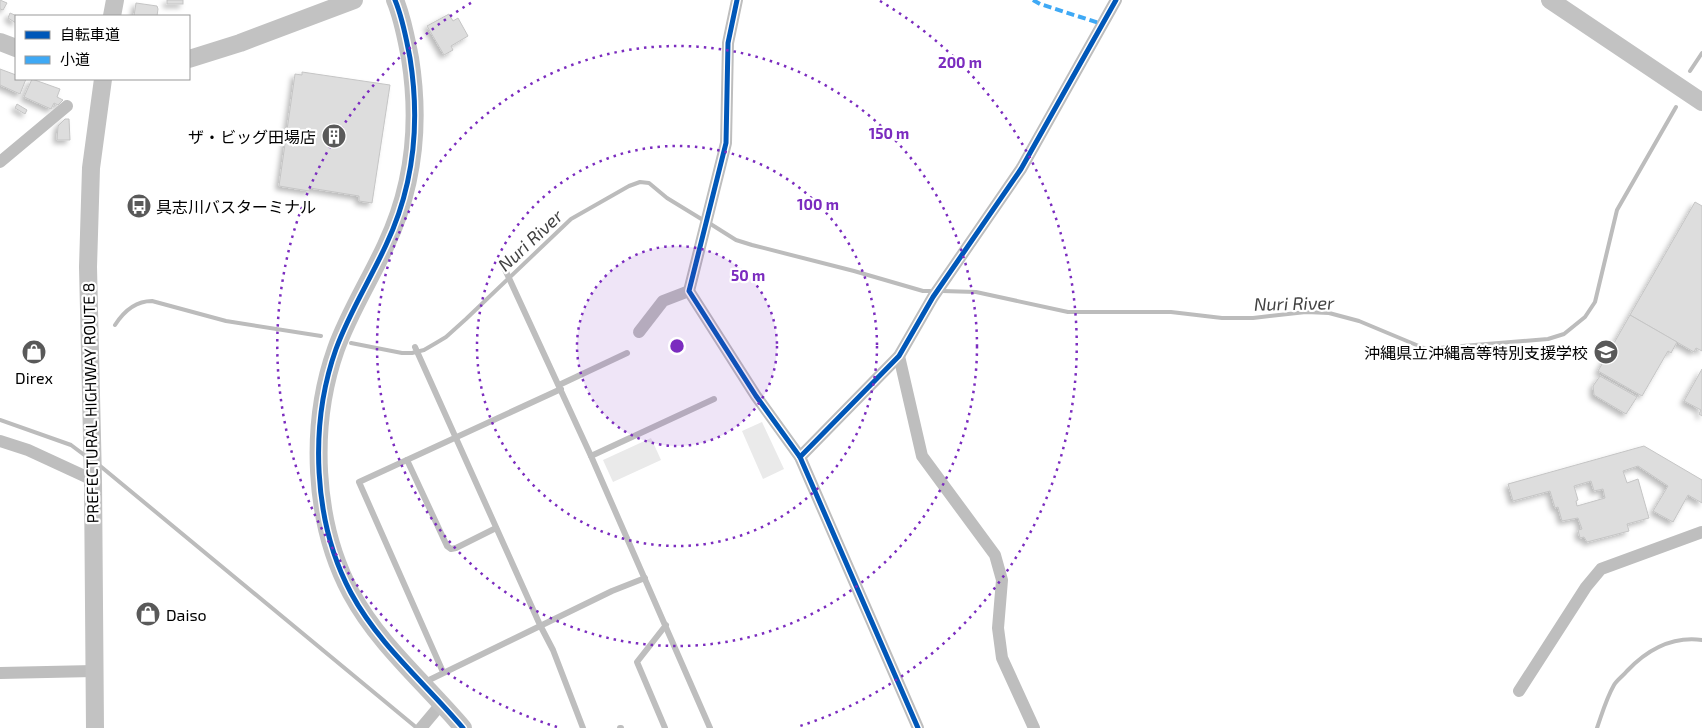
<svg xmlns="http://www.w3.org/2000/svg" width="1702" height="728" viewBox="0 0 1702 728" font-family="'Exo 2','Noto Sans JP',sans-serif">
<defs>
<filter id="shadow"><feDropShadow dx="-3.5" dy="3.5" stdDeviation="2.5" flood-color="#0004"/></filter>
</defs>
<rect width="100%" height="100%" fill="#fff"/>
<g fill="#eaeaea">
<path d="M762,422L784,469L763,479L742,431Z"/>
<path d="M651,438L661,460L613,482L603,460Z"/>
</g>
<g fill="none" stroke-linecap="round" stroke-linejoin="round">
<g stroke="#bcbcbc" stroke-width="4">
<path d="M1690,71L1702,53"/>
<path d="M709,223L736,240L752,245L854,271L923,291H930"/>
<path d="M942,291L976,292L1068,312H1171L1222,318H1253L1306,312L1329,313L1359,321L1426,349L1548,339L1564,334L1585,317L1595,302L1617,210L1676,107"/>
<path d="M115,325C124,311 135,301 152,301L226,321L321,336"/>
<path d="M351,343L402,353H412L424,350L436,343L446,337L466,319L571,219L629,186L640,182L649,183L667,198L703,220"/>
<path d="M0,420L71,445L87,457"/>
<path d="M99,465L417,728"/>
<path d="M1597,728C1602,714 1606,699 1614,685C1617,680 1623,676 1627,671C1647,650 1672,636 1702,640"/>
</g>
</g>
<g fill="#ddd" stroke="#c5c5c5" fill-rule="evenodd" filter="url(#shadow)">
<path d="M0,0L7,3L3,10L0,9Z"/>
<rect x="167" y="0" width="16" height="4"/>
<path d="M136,3L157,6L158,9L157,16H134Z"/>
<path d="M10,13L17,16H16V23L8,18Z"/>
<path d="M449,14L453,21L458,18L468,36L451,46L453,50L444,55L427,26Z"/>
<path d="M0,69L16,75V79H26L20,94L0,85Z"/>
<path d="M302,72L390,85L372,203L359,201V196L310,188L309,191L279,186L295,74L302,75Z"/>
<path d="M32,79L60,89L57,97L63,100L58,105L54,103L51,109L24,97Z"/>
<path d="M17,104L27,110L25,114L15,108Z"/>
<path d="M65,119H69L70,140H57L58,126Z"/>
<path d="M1695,202L1702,206V351L1696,348L1694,352L1630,315Z"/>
<path d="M1630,315L1677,342L1671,353L1668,351L1642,396L1598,371Z"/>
<path d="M1702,369V416L1699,414L1701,410L1684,401Z"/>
<path d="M1600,376L1637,397L1626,414L1594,395L1593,386Z"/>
<path d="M1644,446L1702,480V503L1688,495L1673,522L1653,511L1668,486L1638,466L1623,471L1627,483L1638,479L1649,518L1627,524L1629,531L1587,542L1584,537L1580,538L1578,530L1582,529L1578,518L1562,521L1558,507L1555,508L1550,491L1513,501L1508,484ZM1591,481L1594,491L1603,489L1605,498L1577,506L1576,501L1578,500L1574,486Z"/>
</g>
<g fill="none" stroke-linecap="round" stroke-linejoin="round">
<g stroke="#bebebe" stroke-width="6">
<path d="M502,263L591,456L710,728"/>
<path d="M415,347L540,625L553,650L583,728"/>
<path d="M559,385L627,353"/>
<path d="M591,456L714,399"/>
<path d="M407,460L447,546L451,549L456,548L496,528"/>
<path d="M443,672L359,482L561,389"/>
<path d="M423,683L612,591L645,578"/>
<path d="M620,728H621"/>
<path d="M665,728L637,662L666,625"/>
</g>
<g stroke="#bebebe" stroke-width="12">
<path d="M737,0L728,43L726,143L689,291L756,396L800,457L918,728"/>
<path d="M0,162L67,106"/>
<path d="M639,332L663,301L689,291"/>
<path d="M899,356L922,456L995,555L1002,580L998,628L1002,658L1034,728"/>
<path d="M0,441L28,450L93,480"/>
<path d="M800,457L899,356L933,297L1021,169L1116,0"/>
<path d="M0,673L94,671"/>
<path d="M1519,691L1586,587L1601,569L1702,532"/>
<path d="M421,728L442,703"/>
</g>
<g stroke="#c2c2c2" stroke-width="18">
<path d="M395,0C403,19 406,38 410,58C420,121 414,186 386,245C370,280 349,313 336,349C309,425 313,522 351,593C379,645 425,683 463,728"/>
<path d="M1550,0L1702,102"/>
<path d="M112,16L115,0"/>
<path d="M0,42L16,48"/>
<path d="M189,59L240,43L354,0"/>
<path d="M95,728L93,480L88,267L91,168L103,79"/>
</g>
<path stroke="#3fa9f5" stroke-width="4" stroke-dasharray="8 4" stroke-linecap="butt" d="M1033,0L1040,4L1102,24"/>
<defs>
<g id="cycleway">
<path d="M395,0C403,19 406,38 410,58C420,121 414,186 386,245C370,280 349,313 336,349C309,425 313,522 351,593C379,645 425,683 463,728"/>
<path d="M737,0L728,43L726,143L689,291L756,396L800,457L918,728"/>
<path d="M800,457L899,356L933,297L1021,169L1116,0"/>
</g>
</defs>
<use href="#cycleway" stroke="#fff" stroke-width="8"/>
<use href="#cycleway" stroke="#0057b8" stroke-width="5"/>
</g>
<circle cx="677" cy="346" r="100" fill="#7b2cbf" fill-opacity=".12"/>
<g fill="none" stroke="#7b2cbf" stroke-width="2.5" stroke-dasharray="2.5 5">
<circle cx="677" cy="346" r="100"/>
<circle cx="677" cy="346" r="200"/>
<circle cx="677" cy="346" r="300"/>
<path d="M557 727A400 400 0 0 1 474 1M880 1A400 400 0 0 1 797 727"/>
</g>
<defs>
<symbol id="building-disc" viewBox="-11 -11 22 22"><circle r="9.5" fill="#595959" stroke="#fff"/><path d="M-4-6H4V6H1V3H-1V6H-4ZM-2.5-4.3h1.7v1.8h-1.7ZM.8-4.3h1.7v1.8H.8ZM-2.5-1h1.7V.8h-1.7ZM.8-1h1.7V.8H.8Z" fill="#fff"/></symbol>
<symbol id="bus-disc" viewBox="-11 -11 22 22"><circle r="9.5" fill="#595959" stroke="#fff"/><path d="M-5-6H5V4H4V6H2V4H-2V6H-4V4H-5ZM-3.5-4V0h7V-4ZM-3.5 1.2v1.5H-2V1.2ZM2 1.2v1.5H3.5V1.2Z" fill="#fff"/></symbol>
<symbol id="shop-disc" viewBox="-11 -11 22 22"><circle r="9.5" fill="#595959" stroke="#fff"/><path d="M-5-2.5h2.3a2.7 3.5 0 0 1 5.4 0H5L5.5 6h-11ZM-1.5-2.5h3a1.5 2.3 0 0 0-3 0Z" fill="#fff"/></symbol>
<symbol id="school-disc" viewBox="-11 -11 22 22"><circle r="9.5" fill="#595959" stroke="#fff"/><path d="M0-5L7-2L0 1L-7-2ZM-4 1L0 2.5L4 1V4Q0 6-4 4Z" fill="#fff"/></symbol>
</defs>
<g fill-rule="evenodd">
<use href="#building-disc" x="320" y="122" width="28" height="28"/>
<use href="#bus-disc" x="125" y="192" width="28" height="28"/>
<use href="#shop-disc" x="20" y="338" width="28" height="28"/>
<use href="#school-disc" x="1592" y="338" width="28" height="28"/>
<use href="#shop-disc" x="134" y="600" width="28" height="28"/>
</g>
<g text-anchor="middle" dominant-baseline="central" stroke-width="4.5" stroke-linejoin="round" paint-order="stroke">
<g font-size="16" fill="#000" stroke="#fff" text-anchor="end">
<text x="316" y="136">ザ・ビッグ田場店</text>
<text x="156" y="206" text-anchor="start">具志川バスターミナル</text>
<text x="1588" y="352">沖縄県立沖縄高等特別支援学校</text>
<text x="34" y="377" text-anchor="middle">Direx</text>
<text x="166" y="614" text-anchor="start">Daiso</text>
</g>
<g font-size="16" fill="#000" stroke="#fff">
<text transform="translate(90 403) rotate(-91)">PREFECTURAL HIGHWAY ROUTE 8</text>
</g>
<g font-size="18" font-style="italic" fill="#414141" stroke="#fff">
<text transform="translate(530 240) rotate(-43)">Nuri River</text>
<text transform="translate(1294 303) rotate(-1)">Nuri River</text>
</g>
</g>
<circle cx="677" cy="346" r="8" fill="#7b2cbf" stroke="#fff" stroke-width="2.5"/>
<g font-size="15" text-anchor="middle" font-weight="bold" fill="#7b2cbf" stroke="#fff" stroke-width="4.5" stroke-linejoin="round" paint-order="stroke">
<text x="960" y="68">200 m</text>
<text x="889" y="139">150 m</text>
<text x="818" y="210">100 m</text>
<text x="748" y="281">50 m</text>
</g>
<rect x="15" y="15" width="175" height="65" fill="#ffffff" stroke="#999999"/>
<rect x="25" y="31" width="25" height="8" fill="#0057b8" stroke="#999999"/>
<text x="60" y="40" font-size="15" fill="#000000">自転車道</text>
<rect x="25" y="56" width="25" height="8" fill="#3fa9f5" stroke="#999999"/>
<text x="60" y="65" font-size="15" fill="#000000">小道</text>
</svg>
